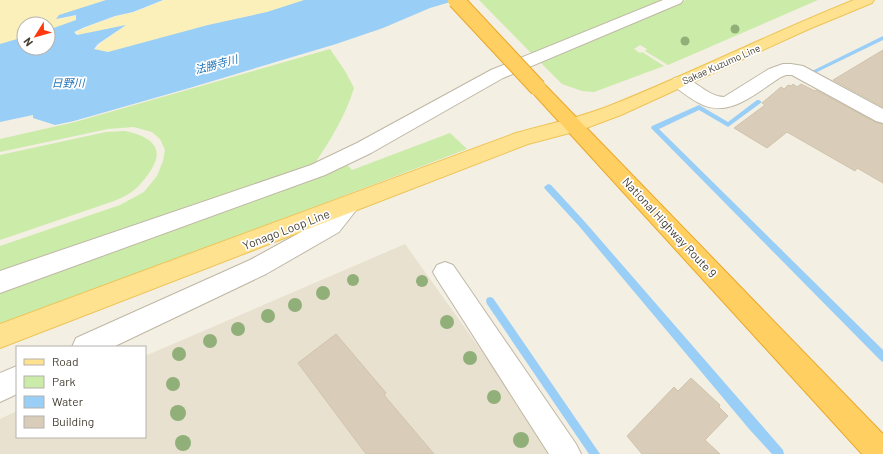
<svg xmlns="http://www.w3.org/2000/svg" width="883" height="454" viewBox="0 0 883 454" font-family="Barlow,'Noto Sans JP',sans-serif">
<rect width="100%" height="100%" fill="#f3efe3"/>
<path fill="#e8e1d0" d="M405,244L493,367L548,454H0V419L17,411V437H145V356Z"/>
<g fill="#cbeba8">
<path d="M479,0H669L533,55Z"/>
<path d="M686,0H818L668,65L645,51L647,49L640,45L634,49L640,53L642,52L664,66L594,92L582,91L562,84L538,60Z"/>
<path d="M330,49L345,71L354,88C345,117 330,141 313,166L0,278V246L120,205L144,192L157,176L163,161L165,150L160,139L152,132L134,127L108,129L0,152V139L75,122Z"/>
<path d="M125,131C149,136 168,147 149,173C144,180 138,188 130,193C125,196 119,199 114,201L0,240V155L106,132Z"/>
<path d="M450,133L467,149L0,326V289L345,162L352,170Z"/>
</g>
<g fill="#fcf0ba">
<path d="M0,0H108L61,16L59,19L78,15V20L48,31V24H24V38L0,45Z"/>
<path d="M165,0H306L269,12L110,52L95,50L100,44L126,25L79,35L76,32L87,27L117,16L135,12Z"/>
</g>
<path fill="#99cef6" d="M106,0H163L133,12L115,16L85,27L74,32L77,35L126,25L98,44L94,49L108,52L208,25L267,12L304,0H457L430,8L383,28L336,44L186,89L74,121L55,125L33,118V115L0,122V44L24,37V48H48V30L76,20V15L56,19L59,15Z"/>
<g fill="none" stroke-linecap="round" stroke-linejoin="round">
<g fill="#99cef6" fill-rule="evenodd">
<path d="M883,36V40L815,73L813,74L810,72Z"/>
<path d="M757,100H759L762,102L728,127L699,110L659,129L883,350V362L880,360L651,128L652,126L699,105L728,122Z"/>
<path d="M548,184L551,185L585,222L783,450L784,454H772L750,430L579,226L545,189L544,187Z"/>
<path d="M490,297L493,298L600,454H589L487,304L486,301L487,298Z"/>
</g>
</g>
<g fill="#d9cdba" stroke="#d1c3aa">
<path d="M883,50V107L833,80Z"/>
<path d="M793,84L797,87L801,84L815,91L816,90L875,122L883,124V183L857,168L855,171L787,132L767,148L734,128L765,105L762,103L781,87L784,89L788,85L791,86Z"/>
<path d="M336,334L386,393L384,395L434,454H366L298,363Z"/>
<path d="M691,378L720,405L719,407L728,416L705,440L720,454H642L627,436L674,387L678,391Z"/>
</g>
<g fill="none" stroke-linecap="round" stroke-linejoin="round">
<defs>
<g id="minor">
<path d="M663,0H683L681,3L503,78L371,153L325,175L0,293V271L311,165L357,143L491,70Z"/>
<path d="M783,64H791L803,66L883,109V123L876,121L792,75H786L781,77C757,92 732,117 703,105C692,100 683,93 674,86L671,82L674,78C692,73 705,97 724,97L769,69Z"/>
<path d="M350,196L358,198L361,204L339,232L266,274L113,347H72L76,338L250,260L323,220L342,198Z"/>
<path d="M445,262L453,265L576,444L581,454H549L437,279L433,272L437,265Z"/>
<path d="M17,366V394L0,402V373Z"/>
</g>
<path id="major" d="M854,0H874L872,3L809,29L621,115L581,130L528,144L0,348V324L516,133C547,124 579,118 609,106C692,73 771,33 854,0Z"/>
<path id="highway" d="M538,82L544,84L883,434V454H862L532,92L529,88L532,84Z"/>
</defs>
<use href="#minor" stroke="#bfb7a5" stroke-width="2"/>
<use href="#major" stroke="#edc457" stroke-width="2"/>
<use href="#highway" stroke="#eaa726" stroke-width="2"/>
<use href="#minor" fill="#fff" fill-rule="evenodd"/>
<use href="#major" fill="#ffe290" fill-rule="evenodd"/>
<use href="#highway" fill="#ffcf62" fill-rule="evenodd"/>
<defs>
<path id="highway-bridge" d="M456,0L538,88"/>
</defs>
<use href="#highway-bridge" stroke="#eaa726" stroke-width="18" stroke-linecap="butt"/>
<use href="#highway-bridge" stroke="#ffcf62" stroke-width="16"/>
</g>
<g fill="#91af79">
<circle cx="735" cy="29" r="4.5"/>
<circle cx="685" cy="41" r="4.5"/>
<circle cx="353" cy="280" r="6"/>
<circle cx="422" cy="281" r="6"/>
<circle cx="323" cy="293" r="7"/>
<circle cx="295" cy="305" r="7"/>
<circle cx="268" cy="316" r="7"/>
<circle cx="447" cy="322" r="7"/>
<circle cx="238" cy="329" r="7"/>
<circle cx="210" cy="341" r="7"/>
<circle cx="179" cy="354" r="7"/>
<circle cx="470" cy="358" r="7"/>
<circle cx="173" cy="384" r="7"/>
<circle cx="494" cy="397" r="7"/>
<circle cx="178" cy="413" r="8"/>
<circle cx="521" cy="440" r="8"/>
<circle cx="183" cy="443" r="8"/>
</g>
<g text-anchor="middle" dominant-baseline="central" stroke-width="3.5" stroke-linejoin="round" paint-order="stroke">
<g font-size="10" fill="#453f33" stroke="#fff">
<text transform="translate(721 64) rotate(-24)">Sakae Kuzumo Line</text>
</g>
<g font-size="11" font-style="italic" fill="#2376ba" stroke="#fff">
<text transform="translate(216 64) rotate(-15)">法勝寺川</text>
<text x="68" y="82">日野川</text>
</g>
<g font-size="12" fill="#453f33" stroke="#fff">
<text transform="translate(670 227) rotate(47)">National Highway Route 9</text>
<text transform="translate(286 229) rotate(-21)">Yonago Loop Line</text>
</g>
</g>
<rect x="16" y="346" width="130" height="92" fill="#ffffff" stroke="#b5b2ad"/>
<rect x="24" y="359" width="20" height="6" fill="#ffe290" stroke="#b5b2ad"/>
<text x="52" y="366" font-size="12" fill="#453f33">Road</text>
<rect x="24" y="376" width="20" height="12" fill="#cbeba8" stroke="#b5b2ad"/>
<text x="52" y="386" font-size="12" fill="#453f33">Park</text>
<rect x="24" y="396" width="20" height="12" fill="#99cef6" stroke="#b5b2ad"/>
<text x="52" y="406" font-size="12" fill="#453f33">Water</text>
<rect x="24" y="416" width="20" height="12" fill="#d9cdba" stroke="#b5b2ad"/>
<text x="52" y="426" font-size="12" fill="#453f33">Building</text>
<g transform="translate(36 36) rotate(233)"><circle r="19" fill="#ffffff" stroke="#b5b2ad"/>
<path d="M0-3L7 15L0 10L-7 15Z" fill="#ff380e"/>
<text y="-6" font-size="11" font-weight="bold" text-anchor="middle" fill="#453f33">N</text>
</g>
</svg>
